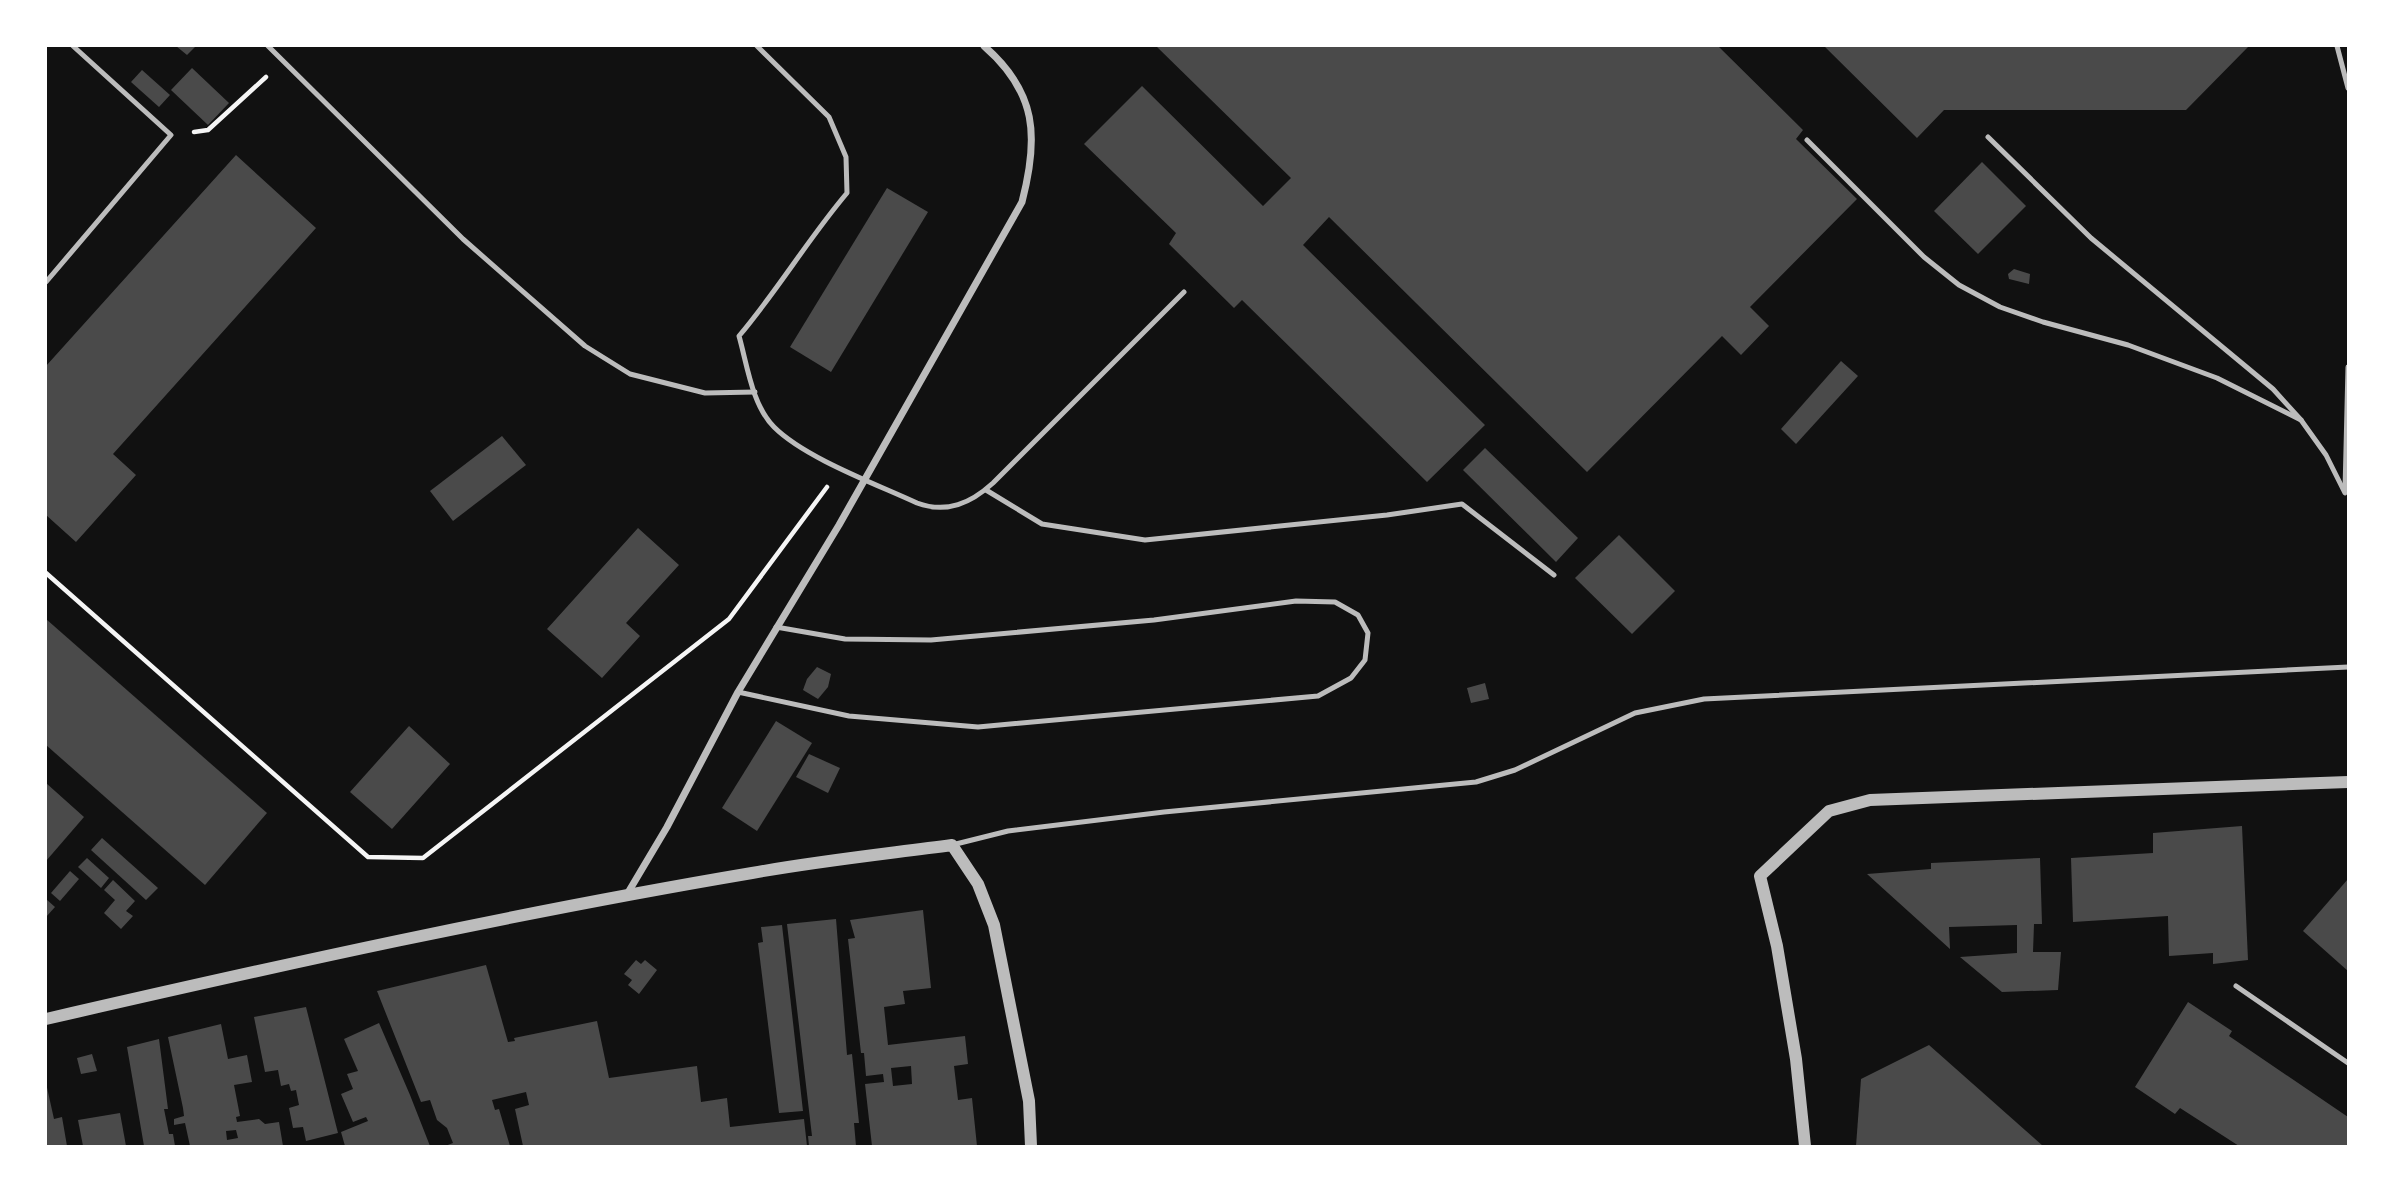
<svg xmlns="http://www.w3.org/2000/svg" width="2394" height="1192" viewBox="0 0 2394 1192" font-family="Barlow,sans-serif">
<rect width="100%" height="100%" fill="#111"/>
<g fill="#4a4a4a" fill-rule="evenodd">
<path d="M176,46H196L187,55Z"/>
<path d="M1156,46H1718L1803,130L1796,139L1857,199L1750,307L1769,326L1741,355L1722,336L1587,472L1329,217L1303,245L1485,425L1427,482L1242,300L1234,308L1169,244L1176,233L1084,144L1142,86L1263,206L1291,178Z"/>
<path d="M1824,46H2249L2186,110H1944L1917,138Z"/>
<path d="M192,68L229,103L208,125L171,90Z"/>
<path d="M142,70L170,95L159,107L131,82Z"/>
<path d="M236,155L316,228L113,454L136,475L76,542L46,515V366Z"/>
<path d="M1982,162L2026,206L1978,254L1934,211Z"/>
<path d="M887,188L928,212L831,372L790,347Z"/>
<path d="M2014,269L2030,274L2029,284L2009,279L2008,274Z"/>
<path d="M1841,361L1858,376L1796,444L1781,429Z"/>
<path d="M502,436L526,465L453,521L430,491Z"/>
<path d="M1485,448L1578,538L1556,562L1463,470Z"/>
<path d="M638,528L679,565L626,623L640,636L602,678L547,629Z"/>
<path d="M1619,535L1675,591L1632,634L1575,578Z"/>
<path d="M46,619L267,813L205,885L46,745Z"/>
<path d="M817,667L831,674L828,687L818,699L803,690L807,679Z"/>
<path d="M1485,683L1489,699L1471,703L1467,688Z"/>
<path d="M776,721L812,743L757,831L722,808Z"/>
<path d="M409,726L450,764L392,829L350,792Z"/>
<path d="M809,754L840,768L828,793L796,777Z"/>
<path d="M46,783L84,817L46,861Z"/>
<path d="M2242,826L2248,960L2213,964V953L2169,956L2168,916L2073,922L2071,858L2153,853V833Z"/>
<path d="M102,838L158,888L146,900L91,850Z"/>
<path d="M87,858L109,878L101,888L78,867Z"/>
<path d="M2040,858L2042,924H2034L2033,952H2061L2058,990L2002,992L1960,957L2017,953V925L1949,927L1950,949L1867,874L1931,869V863Z"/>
<path d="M70,871L79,879L60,901L51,893Z"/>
<path d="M2348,879V971L2303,931Z"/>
<path d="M113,880L135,901L126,911L133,916L121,929L104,913L115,900L104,890Z"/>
<path d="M46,899L55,907L46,917Z"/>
<path d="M923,910L931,988L903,991L905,1004L884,1007L888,1045L965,1036L968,1064L954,1066L958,1100L972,1098L977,1146H872L865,1084L884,1082L883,1074L866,1076L864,1053H861L848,939L855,938L850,920ZM911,1066L912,1084L893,1086L891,1068Z"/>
<path d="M836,919L847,1055L852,1054L859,1123H854L856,1146H809L808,1136H812L787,924Z"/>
<path d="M782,925L803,1111L779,1113L758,943L763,942L761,927Z"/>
<path d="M636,960L641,964L645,960L657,970L639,994L628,985L632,980L624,974Z"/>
<path d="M486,965L508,1042L515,1041L514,1038L597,1021L609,1078L697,1066L701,1102L727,1098L730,1127L804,1119L807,1146H523L515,1109L529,1105L526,1092L492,1100L495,1110L499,1109L510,1146H445L453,1143L447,1128L437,1120L430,1100L421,1102L377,991Z"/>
<path d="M2188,1002L2232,1031L2229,1036L2348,1117V1146H2239L2180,1108L2175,1114L2135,1087Z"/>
<path d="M306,1007L338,1133L306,1141L303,1127L293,1128L289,1108L299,1105L296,1090L291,1091L289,1084L281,1086L278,1070L265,1072L254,1017Z"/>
<path d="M379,1023L410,1095L430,1146H345L341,1132L368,1121L366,1117L353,1122L341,1094L353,1089L347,1074L358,1071L344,1039Z"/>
<path d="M221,1024L228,1059L247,1055L252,1082L234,1085L240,1116L236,1117L237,1122L259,1119L265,1124L279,1122L283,1146H190L185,1123L174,1125V1119L184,1116L183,1108L168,1037ZM236,1130L238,1138L227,1140L226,1131Z"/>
<path d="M159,1039L168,1109H164L169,1134H173L175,1146H144L127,1047Z"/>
<path d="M1929,1045L2043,1146H1856L1861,1079Z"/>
<path d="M92,1054L97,1071L81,1074L77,1058Z"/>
<path d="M46,1083L54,1119L62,1117L67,1146H46Z"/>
<path d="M120,1113L126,1146H83L78,1120Z"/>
</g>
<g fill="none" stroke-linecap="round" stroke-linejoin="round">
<g stroke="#f5f5f5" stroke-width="4.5">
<path d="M194,132L208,130L266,77"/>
<path d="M46,573L368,857L423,858L729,619L827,487"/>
</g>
<g stroke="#bcbcbc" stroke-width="5">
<path d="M268,46L463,239L585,346L630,374L705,393L755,392"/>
<path d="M757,46L829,117L846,157L847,193C808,239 778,290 739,336C747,364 752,405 774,427C805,458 876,484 917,503C947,514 971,503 993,483L1184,292"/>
<path d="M2337,46L2348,88"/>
<path d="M1988,137L2091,238L2273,389L2301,420L2326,455L2345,493"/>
<path d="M1807,140L1924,257L1959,285L2000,307L2043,322L2128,345L2217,378L2301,420"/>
<path d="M46,282L171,135L73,46"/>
<path d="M986,490L1042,524L1145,540L1387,515L1462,504L1554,575"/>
<path d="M2345,490L2348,367"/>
<path d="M738,692L849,716L978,727L1318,696L1351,678L1365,660L1368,633L1358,615L1335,602L1296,601L1154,620L931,640L845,639L776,627"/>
<path d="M952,845L1008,831L1164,812L1476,782L1515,770L1635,713L1704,699L2348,667"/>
<path d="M2236,986L2348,1063"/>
</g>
<path stroke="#bcbcbc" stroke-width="7" d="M626,896L667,827L738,692L839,525L1022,202C1039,137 1037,92 984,46"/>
<g stroke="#bcbcbc" stroke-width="12">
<path d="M46,1019C280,965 515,913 752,873C818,861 885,854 952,845L978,884L994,925L1029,1101L1031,1146"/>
<path d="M1805,1146L1796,1059L1777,946L1760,876L1829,811L1870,800L2348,782"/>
</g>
</g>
<rect width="2394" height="1192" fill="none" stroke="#ffffff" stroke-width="94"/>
</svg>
